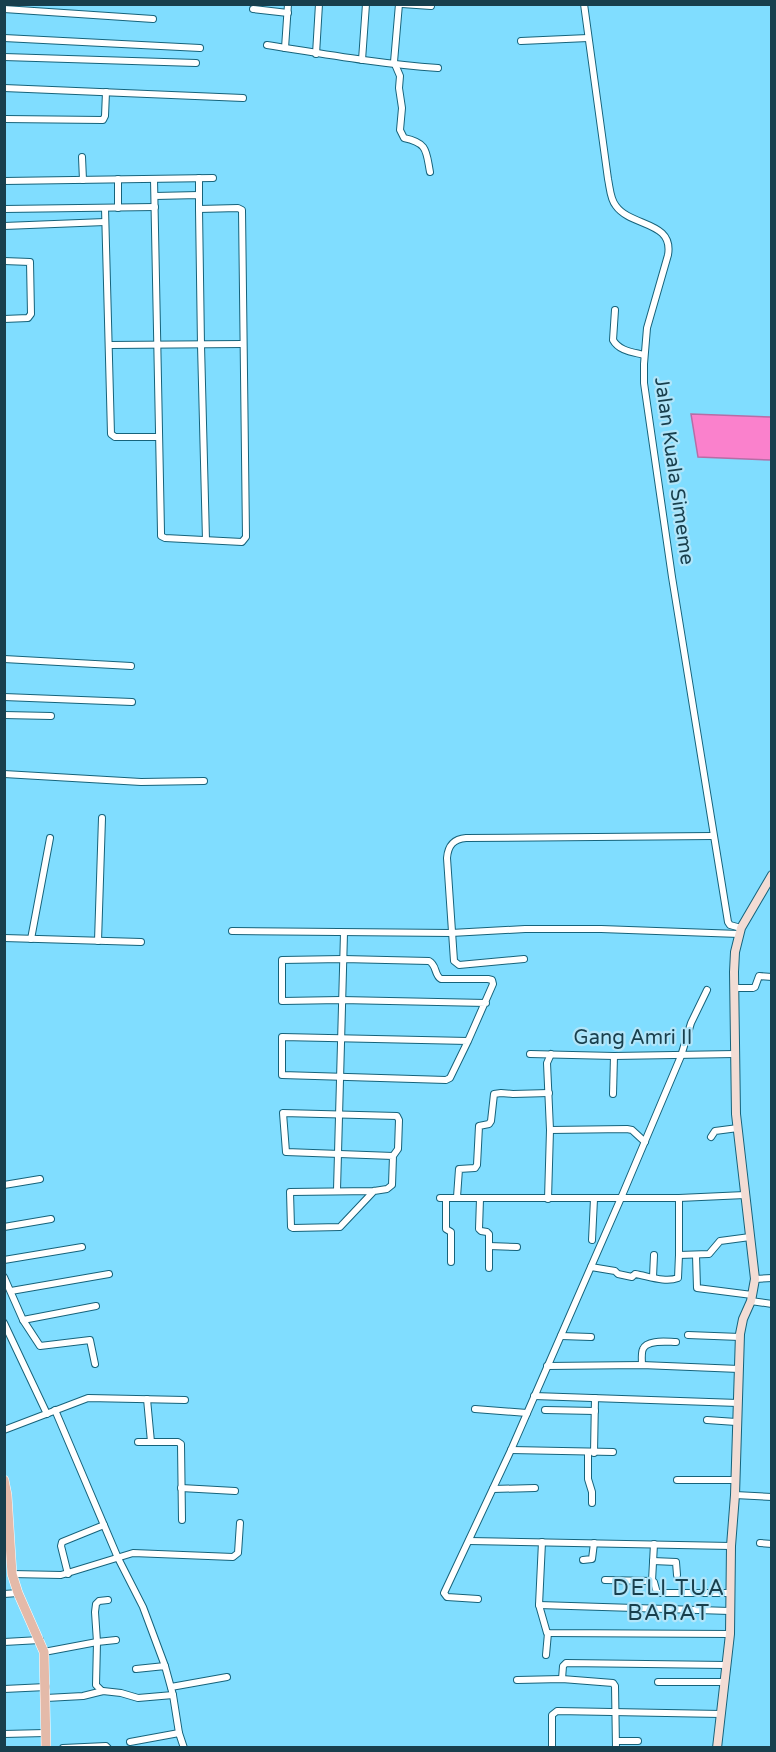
<svg xmlns="http://www.w3.org/2000/svg" width="776" height="1752" viewBox="0 0 776 1752" font-family="'Varela Round',sans-serif">
<rect width="100%" height="100%" fill="#80ddff"/>
<path fill="#fa81cc" stroke="#b66da6" stroke-width="1.5" d="M691,414L771,417V460L698,457Z"/>
<g fill="none" stroke-linecap="round" stroke-linejoin="round">
<defs>
<g id="minor">
<path d="M399,4L394,62L400,76L399,88L402,108L400,130L404,138C428,143 426,151 430,172"/>
<path d="M402,4L431,6"/>
<path d="M584,4L608,179C610,188 610,199 616,206C631,227 674,221 668,255L647,328L644,364V383L672,577L728,922L730,925L741,928"/>
<path d="M4,9L153,19"/>
<path d="M253,9L288,13"/>
<path d="M4,38L200,48"/>
<path d="M521,41L588,38"/>
<path d="M267,45C324,54 380,64 438,68"/>
<path d="M285,48L288,4"/>
<path d="M316,54L319,4"/>
<path d="M4,57L196,63"/>
<path d="M362,60L366,4"/>
<path d="M4,88L243,98"/>
<path d="M4,119L103,120L105,116L106,92"/>
<path d="M82,157L83,180"/>
<path d="M199,178V195"/>
<path d="M118,179V208"/>
<path d="M154,179L161,532V536L165,538L242,542L246,537L242,210L238,208L199,209V195L155,196"/>
<path d="M4,181L213,178"/>
<path d="M105,208L111,434L115,437H159"/>
<path d="M4,209L155,207"/>
<path d="M199,209L201,345L206,540"/>
<path d="M4,226L105,222"/>
<path d="M4,261L30,262L31,314L28,318L4,319"/>
<path d="M615,310L613,340C619,351 633,352 644,355"/>
<path d="M109,345L243,344"/>
<path d="M4,659L131,666"/>
<path d="M4,697L132,702"/>
<path d="M4,715L51,716"/>
<path d="M4,774L141,782L204,781"/>
<path d="M232,931L451,933L525,929H601L739,934"/>
<path d="M4,938L141,942"/>
<path d="M31,939L50,838"/>
<path d="M98,941L102,818"/>
<path d="M524,959L459,965L454,961L447,858C448,846 453,839 466,838L713,836"/>
<path d="M735,988H753L755,987L759,976L772,977"/>
<path d="M468,1041L282,1037V1075L446,1080L450,1078L468,1041L493,984L492,980L488,979H441C434,975 437,965 429,961L343,959L282,960V1001L341,1000L486,1003"/>
<path d="M530,1054L614,1056L735,1054"/>
<path d="M613,1094L614,1056"/>
<path d="M550,1130L627,1129L632,1130L645,1142"/>
<path d="M711,1137L715,1131L738,1128"/>
<path d="M4,1185L40,1179"/>
<path d="M337,1190L344,933"/>
<path d="M374,1191L340,1227L293,1228L291,1227L290,1192L374,1191L387,1189L392,1185L393,1156L286,1152L283,1113L397,1116L399,1120L398,1149L393,1156"/>
<path d="M457,1197L459,1169L475,1168L477,1165L479,1126L489,1124L491,1121L494,1094L501,1093L513,1094L549,1093"/>
<path d="M440,1198H679L745,1195"/>
<path d="M446,1198V1229L451,1232V1262"/>
<path d="M480,1199L479,1229L481,1231L487,1232L489,1234V1268"/>
<path d="M548,1199L550,1130L547,1063L551,1054"/>
<path d="M4,1227L51,1219"/>
<path d="M592,1240L594,1199"/>
<path d="M489,1246L517,1247"/>
<path d="M679,1255L709,1254L720,1241L750,1237"/>
<path d="M696,1255L697,1288L752,1295"/>
<path d="M4,1260L82,1247"/>
<path d="M591,1267L615,1271L618,1274L632,1277L635,1274C648,1276 665,1283 678,1278L679,1255V1198"/>
<path d="M4,1277L23,1320L40,1346L90,1340L95,1364"/>
<path d="M653,1277L654,1255"/>
<path d="M755,1279L772,1278"/>
<path d="M11,1291L109,1274"/>
<path d="M751,1301L772,1304"/>
<path d="M23,1320L96,1306"/>
<path d="M4,1323L47,1414"/>
<path d="M688,1335L740,1337"/>
<path d="M561,1336L591,1337"/>
<path d="M642,1365C642,1361 641,1353 643,1349C647,1339 668,1342 676,1342"/>
<path d="M547,1366L642,1365L739,1369"/>
<path d="M534,1396L738,1403"/>
<path d="M147,1399L151,1442H178L181,1444L182,1520"/>
<path d="M475,1409L527,1413"/>
<path d="M55,1410L118,1558L143,1607L165,1666"/>
<path d="M545,1410L595,1411"/>
<path d="M707,1420L736,1422"/>
<path d="M4,1430L88,1398L185,1400"/>
<path d="M138,1442H151"/>
<path d="M511,1450L613,1452"/>
<path d="M588,1453V1479L592,1492V1503"/>
<path d="M594,1453L595,1398"/>
<path d="M677,1480H735"/>
<path d="M181,1488L235,1491"/>
<path d="M493,1489L535,1488"/>
<path d="M735,1495L772,1497"/>
<path d="M469,1541L731,1546"/>
<path d="M542,1542L539,1605L547,1633L730,1634"/>
<path d="M760,1543L772,1544"/>
<path d="M583,1560L592,1559L594,1543"/>
<path d="M653,1561L676,1562L677,1575"/>
<path d="M12,1574L61,1575L133,1553L233,1557L238,1553L240,1523"/>
<path d="M68,1574L61,1546L62,1542L104,1525"/>
<path d="M605,1580L652,1581L654,1582L657,1593H731"/>
<path d="M652,1581L654,1544"/>
<path d="M4,1594L18,1593"/>
<path d="M478,1599L447,1597L444,1593L511,1450L621,1198L681,1056L691,1023L707,990"/>
<path d="M539,1605L730,1611"/>
<path d="M4,1642L40,1640"/>
<path d="M44,1652L97,1642L95,1612L96,1604L99,1601L108,1600"/>
<path d="M546,1655L548,1633"/>
<path d="M136,1669L165,1666L173,1695L179,1733"/>
<path d="M562,1679L563,1666L566,1663L726,1665"/>
<path d="M517,1680L562,1679L613,1683L615,1686L616,1748"/>
<path d="M658,1682H725"/>
<path d="M171,1687L227,1677"/>
<path d="M4,1689L46,1687"/>
<path d="M102,1691L96,1685L97,1642L116,1640"/>
<path d="M46,1698L83,1696L103,1691L121,1693L138,1698L173,1695"/>
<path d="M4,1734L45,1733"/>
<path d="M616,1741H638"/>
<path d="M130,1742L179,1733L184,1748"/>
<path d="M63,1748L106,1746L108,1748"/>
<path d="M552,1748V1715L557,1711L721,1714"/>
</g>
<path id="secondary" d="M717,1748L730,1634L731,1546L735,1495L740,1334L743,1319L751,1301L755,1279L736,1114L734,972L735,952L741,928L772,875"/>
<path id="primary" d="M4,1480L7,1495L12,1574L18,1593L44,1652L46,1748"/>
</defs>
<use href="#minor" stroke="#16637b" stroke-width="8"/>
<use href="#secondary" stroke="#16637b" stroke-width="10"/>
<use href="#primary" stroke="#fff" stroke-width="10"/>
<use href="#minor" stroke="#fff" stroke-width="6"/>
<use href="#secondary" stroke="#f2dcd4" stroke-width="8"/>
<use href="#primary" stroke="#e4baa9" stroke-width="9"/>
</g>
<g text-anchor="middle" dominant-baseline="central" stroke-width="4.5" stroke-linejoin="round" paint-order="stroke">
<g font-size="20" fill="#183f4d" stroke="#b1e5f9">
<text transform="translate(674 471) rotate(82)">Jalan Kuala Simeme</text>
<text x="633" y="1038">Gang Amri II</text>
</g>
<g font-size="22" letter-spacing="1.5" fill="#183f4d" stroke="#b1e5f9">
<text x="669" y="1588">DELI TUA<tspan x="669" dy="25">BARAT</tspan></text>
</g>
</g>
<rect width="776" height="1752" fill="none" stroke="#183f4d" stroke-width="12"/>
</svg>
